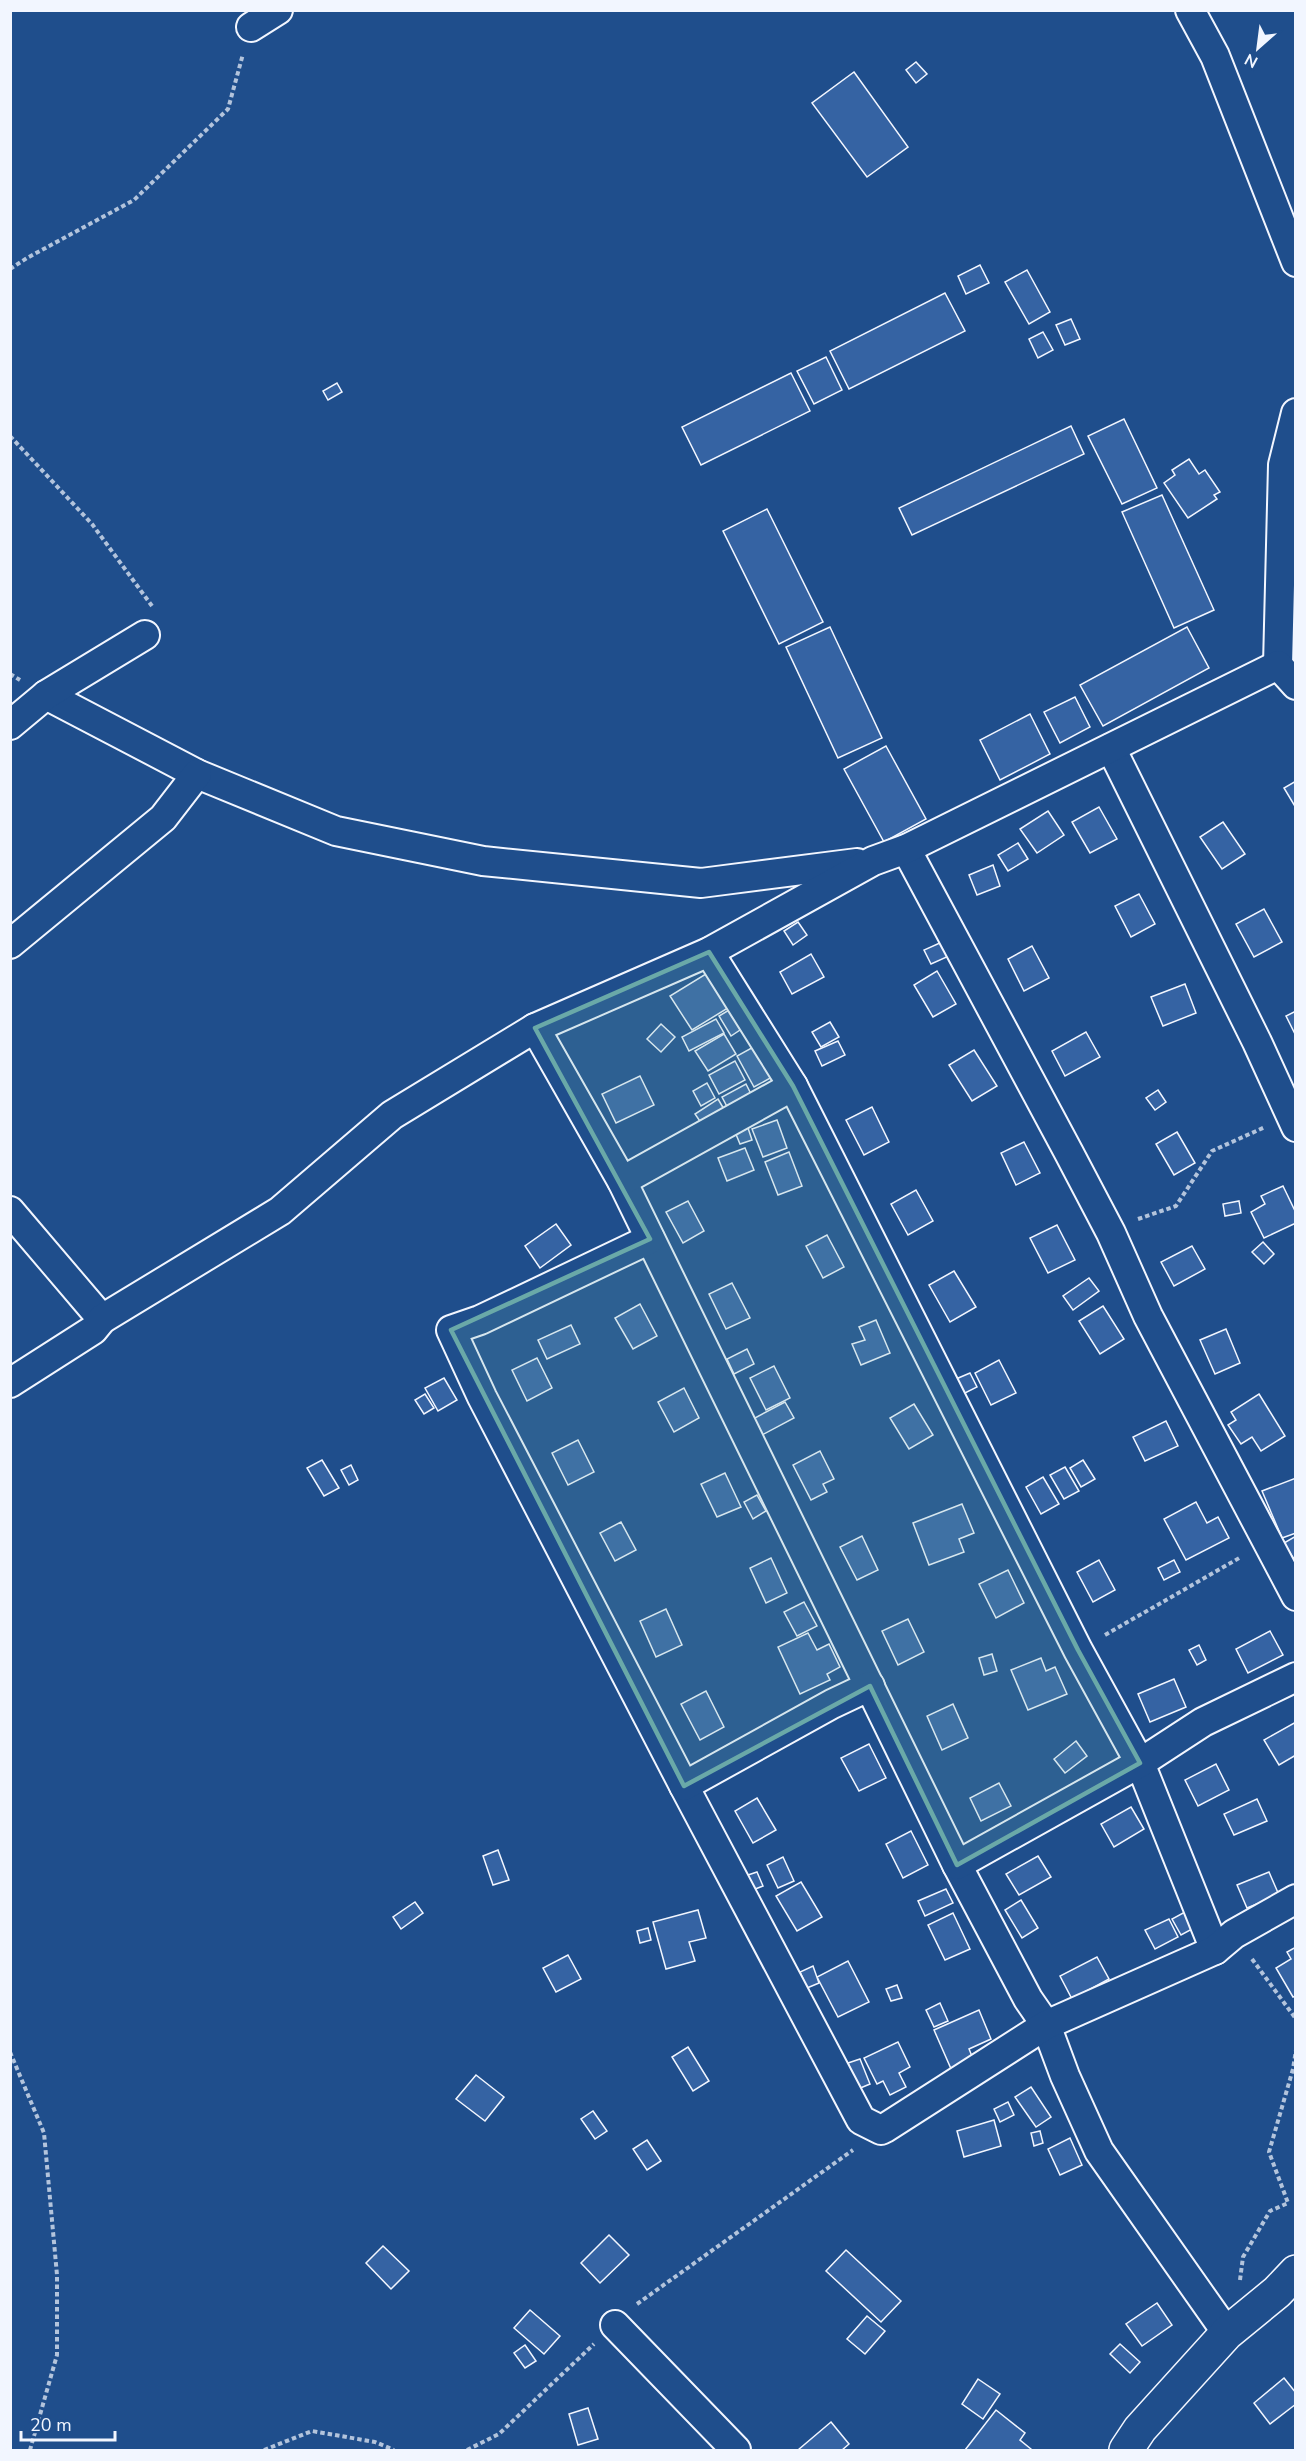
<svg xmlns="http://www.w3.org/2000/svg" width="1306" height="2461" viewBox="0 0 1306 2461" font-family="'Nunito Sans',sans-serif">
<rect width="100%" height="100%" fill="#1f4e8c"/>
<g fill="#3563a3" stroke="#f2f6ff" stroke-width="1.5">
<path d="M916,62L927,74L916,83L906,70Z"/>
<path d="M854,72L908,147L867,177L812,103Z"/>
<path d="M980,265L989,283L966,294L958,276Z"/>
<path d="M1027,270L1050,312L1029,324L1005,282Z"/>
<path d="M945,293L965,331L849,389L830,351Z"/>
<path d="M1071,319L1080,339L1065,345L1056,325Z"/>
<path d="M1043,332L1053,350L1038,358L1029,339Z"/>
<path d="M826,357L842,390L814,404L797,371Z"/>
<path d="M791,373L810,411L701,465L682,427Z"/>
<path d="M337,383L342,392L328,400L323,391Z"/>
<path d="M1124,419L1157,488L1122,504L1088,436Z"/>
<path d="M1071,426L1084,454L912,535L899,508Z"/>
<path d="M1189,459L1199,474L1205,470L1220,492L1214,495L1217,499L1188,518L1164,483L1175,475L1172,470Z"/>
<path d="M1162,495L1214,610L1174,628L1122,512Z"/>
<path d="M767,509L823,622L779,644L723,531Z"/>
<path d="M830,627L882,738L838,758L786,647Z"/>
<path d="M1187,627L1209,668L1103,726L1080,685Z"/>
<path d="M1075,697L1090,727L1060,743L1044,712Z"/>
<path d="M1030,714L1050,754L1000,780L980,740Z"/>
<path d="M886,746L926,819L884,842L844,769Z"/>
<path d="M1296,781V808L1284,788Z"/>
<path d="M1099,807L1117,839L1090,853L1072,822Z"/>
<path d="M1048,811L1064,835L1037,853L1020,829Z"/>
<path d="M1223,822L1245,854L1222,869L1200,837Z"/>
<path d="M1018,843L1028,859L1008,871L998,855Z"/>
<path d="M993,865L1000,886L977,895L969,875Z"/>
<path d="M1139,894L1155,924L1131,937L1115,906Z"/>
<path d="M1264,909L1282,942L1254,957L1236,924Z"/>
<path d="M798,922L807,935L793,945L784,931Z"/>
<path d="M942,942L949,956L931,964L924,950Z"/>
<path d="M1032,946L1049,978L1024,991L1008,959Z"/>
<path d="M811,954L824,977L792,994L780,972Z"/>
<path d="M714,969L736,1003L692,1030L670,996Z"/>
<path d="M937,971L956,1004L933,1017L914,985Z"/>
<path d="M1185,984L1196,1013L1163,1026L1151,997Z"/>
<path d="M734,1007L746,1026L731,1036L719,1016Z"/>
<path d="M1296,1011V1036L1286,1016Z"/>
<path d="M716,1019L724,1033L689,1051L682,1037Z"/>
<path d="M830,1022L839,1037L821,1047L812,1032Z"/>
<path d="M661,1024L675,1037L661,1052L647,1039Z"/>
<path d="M1086,1032L1100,1057L1065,1076L1052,1051Z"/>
<path d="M724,1034L736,1054L708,1071L695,1051Z"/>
<path d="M838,1041L845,1055L822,1066L815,1051Z"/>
<path d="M757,1045L774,1076L754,1087L737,1056Z"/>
<path d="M974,1050L997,1086L972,1101L949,1065Z"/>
<path d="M735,1061L745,1080L719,1094L709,1075Z"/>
<path d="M640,1076L654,1105L616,1123L602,1094Z"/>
<path d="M707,1083L715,1098L701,1106L693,1091Z"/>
<path d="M746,1084L755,1102L731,1114L722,1097Z"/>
<path d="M1158,1090L1166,1102L1155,1110L1146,1098Z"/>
<path d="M718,1099L728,1116L706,1130L695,1114Z"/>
<path d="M872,1107L889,1142L864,1155L846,1120Z"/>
<path d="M777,1120L787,1148L763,1157L752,1129Z"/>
<path d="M748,1128L752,1140L740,1144L735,1132Z"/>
<path d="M1177,1132L1195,1163L1174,1175L1156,1144Z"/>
<path d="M1024,1142L1040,1173L1016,1185L1001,1153Z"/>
<path d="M745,1148L754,1170L727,1181L718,1158Z"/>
<path d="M789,1152L802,1186L778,1195L765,1162Z"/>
<path d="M1283,1186L1296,1213V1223L1264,1238L1251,1212L1265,1204L1261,1196Z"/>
<path d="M916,1190L933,1221L908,1235L891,1204Z"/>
<path d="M688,1201L704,1231L683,1243L666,1212Z"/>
<path d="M1239,1201L1241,1213L1225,1216L1223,1204Z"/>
<path d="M556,1224L571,1245L540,1268L525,1246Z"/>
<path d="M1057,1225L1075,1260L1048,1273L1030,1238Z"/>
<path d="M827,1235L844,1267L823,1278L806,1246Z"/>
<path d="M1263,1242L1274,1254L1264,1264L1252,1252Z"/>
<path d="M1192,1246L1205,1269L1174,1286L1161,1262Z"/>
<path d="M954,1271L976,1307L950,1322L929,1285Z"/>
<path d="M1089,1278L1099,1291L1073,1310L1063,1296Z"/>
<path d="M732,1283L750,1318L726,1329L709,1294Z"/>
<path d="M640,1304L657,1336L633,1349L615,1318Z"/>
<path d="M1103,1306L1124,1339L1100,1354L1079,1321Z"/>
<path d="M876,1320L890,1353L861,1365L852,1344L865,1340L859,1327Z"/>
<path d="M571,1325L580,1344L547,1359L538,1340Z"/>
<path d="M1226,1329L1240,1363L1215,1374L1200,1340Z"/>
<path d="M747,1349L754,1364L734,1374L727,1359Z"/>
<path d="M537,1358L552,1388L527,1401L512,1370Z"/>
<path d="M999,1360L1016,1393L991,1405L975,1373Z"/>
<path d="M774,1366L790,1398L766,1410L750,1378Z"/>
<path d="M970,1373L977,1387L963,1394L956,1379Z"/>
<path d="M444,1378L457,1400L438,1411L425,1388Z"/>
<path d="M684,1388L699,1418L674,1432L658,1402Z"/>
<path d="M425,1394L434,1408L424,1414L415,1400Z"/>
<path d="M1259,1394L1285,1436L1261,1451L1252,1437L1241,1444L1228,1425L1236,1420L1231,1412Z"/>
<path d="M785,1402L794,1418L762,1435L753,1419Z"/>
<path d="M914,1404L933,1435L909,1449L890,1418Z"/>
<path d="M1166,1421L1178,1446L1145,1461L1133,1437Z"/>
<path d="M578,1440L594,1472L568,1485L552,1453Z"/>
<path d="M820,1451L834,1479L823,1484L827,1492L811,1500L793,1465Z"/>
<path d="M322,1460L339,1488L324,1496L307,1468Z"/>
<path d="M1083,1460L1095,1479L1081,1487L1070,1468Z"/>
<path d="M351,1465L358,1480L349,1485L341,1470Z"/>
<path d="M1065,1467L1079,1491L1064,1499L1050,1475Z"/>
<path d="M725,1473L741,1507L717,1517L701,1484Z"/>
<path d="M1043,1477L1059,1504L1041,1514L1026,1487Z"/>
<path d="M1296,1478V1533L1282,1538L1262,1491Z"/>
<path d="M757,1495L766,1511L753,1519L744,1502Z"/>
<path d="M1196,1502L1207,1523L1218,1517L1229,1538L1186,1560L1164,1519Z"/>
<path d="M962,1504L974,1533L959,1539L964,1552L929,1565L913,1523Z"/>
<path d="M621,1522L636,1550L615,1561L600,1533Z"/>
<path d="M862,1536L878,1570L857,1580L840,1547Z"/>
<path d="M1296,1536V1556L1293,1558L1284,1543Z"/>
<path d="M771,1558L787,1593L766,1603L750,1568Z"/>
<path d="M1099,1560L1115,1590L1093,1602L1077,1572Z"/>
<path d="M1174,1560L1180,1572L1164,1580L1158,1568Z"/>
<path d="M1008,1570L1024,1603L996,1618L979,1584Z"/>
<path d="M804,1602L817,1626L797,1636L784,1612Z"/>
<path d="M666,1609L682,1645L656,1657L640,1621Z"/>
<path d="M908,1619L924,1652L898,1665L882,1631Z"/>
<path d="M1270,1631L1283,1655L1248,1673L1236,1649Z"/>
<path d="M808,1633L817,1650L829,1644L840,1667L827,1674L830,1680L800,1694L778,1647Z"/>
<path d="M1199,1645L1206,1660L1197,1665L1189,1650Z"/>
<path d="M992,1654L997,1671L984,1675L979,1658Z"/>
<path d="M1041,1658L1046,1671L1055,1667L1067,1694L1028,1710L1011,1670Z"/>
<path d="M1174,1679L1186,1707L1150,1722L1138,1694Z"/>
<path d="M706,1691L724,1727L700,1740L681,1704Z"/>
<path d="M953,1704L968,1738L942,1750L927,1716Z"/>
<path d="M1296,1722V1755L1279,1765L1264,1740Z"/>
<path d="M1076,1741L1087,1756L1065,1773L1054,1759Z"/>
<path d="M869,1744L886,1778L859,1791L841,1758Z"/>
<path d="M1216,1764L1229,1790L1198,1806L1185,1780Z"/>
<path d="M999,1783L1011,1806L981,1821L970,1798Z"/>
<path d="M757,1798L776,1830L753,1843L735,1811Z"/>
<path d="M1257,1799L1267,1821L1234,1835L1224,1814Z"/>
<path d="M1131,1807L1144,1829L1114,1847L1101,1824Z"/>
<path d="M911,1831L928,1865L903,1878L886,1844Z"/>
<path d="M498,1850L509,1880L493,1885L483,1856Z"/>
<path d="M1038,1856L1051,1877L1019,1895L1006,1874Z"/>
<path d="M783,1857L794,1881L778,1888L767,1865Z"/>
<path d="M757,1872L763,1886L745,1893L739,1878Z"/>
<path d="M1269,1872L1279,1895L1247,1908L1237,1885Z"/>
<path d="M801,1882L822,1917L797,1931L776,1896Z"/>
<path d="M946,1889L953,1903L925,1916L918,1901Z"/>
<path d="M1021,1900L1038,1928L1022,1938L1005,1910Z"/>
<path d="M415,1902L423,1913L401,1929L393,1917Z"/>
<path d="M698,1910L706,1938L689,1942L695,1961L666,1969L653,1922Z"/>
<path d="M1185,1912L1194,1928L1181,1935L1172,1919Z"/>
<path d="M953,1913L970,1949L945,1960L928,1925Z"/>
<path d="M1169,1919L1178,1937L1155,1949L1145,1930Z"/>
<path d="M648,1928L651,1940L640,1943L637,1931Z"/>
<path d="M1296,1947V1996L1293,1997L1276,1968L1291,1959L1287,1952Z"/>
<path d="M568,1955L581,1979L556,1992L543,1968Z"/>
<path d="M1097,1957L1109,1979L1072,1999L1060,1976Z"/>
<path d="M848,1961L869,2002L838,2017L817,1977Z"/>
<path d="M813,1966L819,1983L807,1988L800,1972Z"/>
<path d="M897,1985L902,1998L891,2001L886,1989Z"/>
<path d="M940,2003L948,2021L934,2027L926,2010Z"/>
<path d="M979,2010L991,2039L969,2049L974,2061L952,2071L934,2030Z"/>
<path d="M898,2042L910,2067L899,2073L906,2087L890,2095L883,2081L877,2084L864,2058Z"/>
<path d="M688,2047L709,2081L693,2091L672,2057Z"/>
<path d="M860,2059L870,2084L858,2089L848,2063Z"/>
<path d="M476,2075L504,2097L485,2121L456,2099Z"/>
<path d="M1031,2087L1051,2117L1036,2127L1015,2097Z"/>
<path d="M1008,2102L1014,2115L1000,2122L994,2109Z"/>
<path d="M593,2111L607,2131L595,2139L581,2119Z"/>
<path d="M994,2120L1001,2146L964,2157L957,2131Z"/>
<path d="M1040,2131L1043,2143L1034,2146L1031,2133Z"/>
<path d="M1070,2138L1082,2165L1060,2175L1048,2149Z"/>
<path d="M647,2140L661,2161L647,2170L633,2149Z"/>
<path d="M609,2235L629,2255L600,2283L581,2263Z"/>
<path d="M383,2246L409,2271L391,2289L366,2263Z"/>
<path d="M846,2250L901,2301L881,2322L826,2271Z"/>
<path d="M1157,2303L1172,2325L1142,2346L1126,2324Z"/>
<path d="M530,2310L560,2336L544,2354L514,2328Z"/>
<path d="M867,2316L885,2331L865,2354L847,2339Z"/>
<path d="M1120,2344L1140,2362L1130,2373L1110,2354Z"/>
<path d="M525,2345L536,2361L525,2368L514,2353Z"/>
<path d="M1284,2378L1296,2393V2404L1270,2424L1254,2403Z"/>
<path d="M978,2379L1000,2394L983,2419L962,2404Z"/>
<path d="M588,2408L598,2439L578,2445L569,2414Z"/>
<path d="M996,2410L1025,2433L1020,2440L1031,2449L1029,2450H965Z"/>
<path d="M831,2422L849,2444L842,2450H798Z"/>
</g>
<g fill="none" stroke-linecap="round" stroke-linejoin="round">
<defs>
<g id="minor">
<path d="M1190,10L1215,56L1296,262"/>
<path d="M251,27L278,10"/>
<path d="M1278,665L1283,465L1296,413"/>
<path d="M46,695L197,774L336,831L483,861L701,883L857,863"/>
<path d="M10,725L46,695L145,635"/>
<path d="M1111,748L1257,1042L1296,1127"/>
<path d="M906,849L1069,1153L1111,1233L1148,1316L1296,1596"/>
<path d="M10,944L163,818L197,774"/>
<path d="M709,952L793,1086L1078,1650L1140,1763L1215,1950"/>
<path d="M535,1028L622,1181L957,1865L1028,1999L1046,2025L1065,2076L1099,2151L1227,2333"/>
<path d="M622,1181L793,1086"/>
<path d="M10,1211L102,1319"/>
<path d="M650,1239L480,1320L451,1330L482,1397L684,1786L861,2120L881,2130L885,2128L1046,2025L1215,1950L1234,1934L1296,1899"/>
<path d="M10,1383L93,1330L102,1319L280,1211L392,1115L535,1028L709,952L873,861L906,849L1278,665L1296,685"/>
<path d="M684,1786L832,1704L870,1686"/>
<path d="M957,1865L1140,1763L1203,1722L1296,1677"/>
<path d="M615,2325L736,2450"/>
</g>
<path id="tertiary" d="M1126,2450L1140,2429L1227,2333L1277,2292L1296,2272"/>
</defs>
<use href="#minor" stroke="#f2f6ff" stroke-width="32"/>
<use href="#tertiary" stroke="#f2f6ff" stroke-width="36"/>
<g stroke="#b3c4dc" stroke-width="4" stroke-dasharray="4.5 3" stroke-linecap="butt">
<path d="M10,269L27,258L134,200L228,109L243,54"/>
<path d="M10,436L92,524L152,606"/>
<path d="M10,674L20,680"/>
<path d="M1138,1219L1176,1206L1212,1151L1265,1127"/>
<path d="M1105,1635L1241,1557"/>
<path d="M1252,1959L1296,2019"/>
<path d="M10,2052L44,2133L57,2275V2355L30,2450"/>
<path d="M1240,2280L1243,2257L1270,2211L1288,2203L1269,2152L1293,2069L1296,2050"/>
<path d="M637,2304L853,2150"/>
<path d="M264,2450L312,2431L375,2442L394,2450"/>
<path d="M467,2450L499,2434L594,2344"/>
</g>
<use href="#minor" stroke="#1f4e8c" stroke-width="28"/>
<use href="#tertiary" stroke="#1f4e8c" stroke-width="33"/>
</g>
<path fill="#6aa9a8" fill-opacity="0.2" stroke="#6aa9a8" stroke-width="4.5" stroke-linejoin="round" d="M709,952L793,1086L1078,1650L1140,1763L957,1865L870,1686L684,1786L451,1330L650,1239L535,1028Z"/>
<rect width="1306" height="2461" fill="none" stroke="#f2f6ff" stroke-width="24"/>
<g transform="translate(1258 48) rotate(208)" stroke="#1f4e8c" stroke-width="4.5" paint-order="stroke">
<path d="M0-4.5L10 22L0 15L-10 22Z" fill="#f2f6ff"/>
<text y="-9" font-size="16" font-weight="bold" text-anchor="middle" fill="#f2f6ff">N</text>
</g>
<path d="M21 2431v9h94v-9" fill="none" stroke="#f2f6ff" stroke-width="3"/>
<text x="30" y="2431" font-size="18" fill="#f2f6ff" stroke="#1f4e8c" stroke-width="4.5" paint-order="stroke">20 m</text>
</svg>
